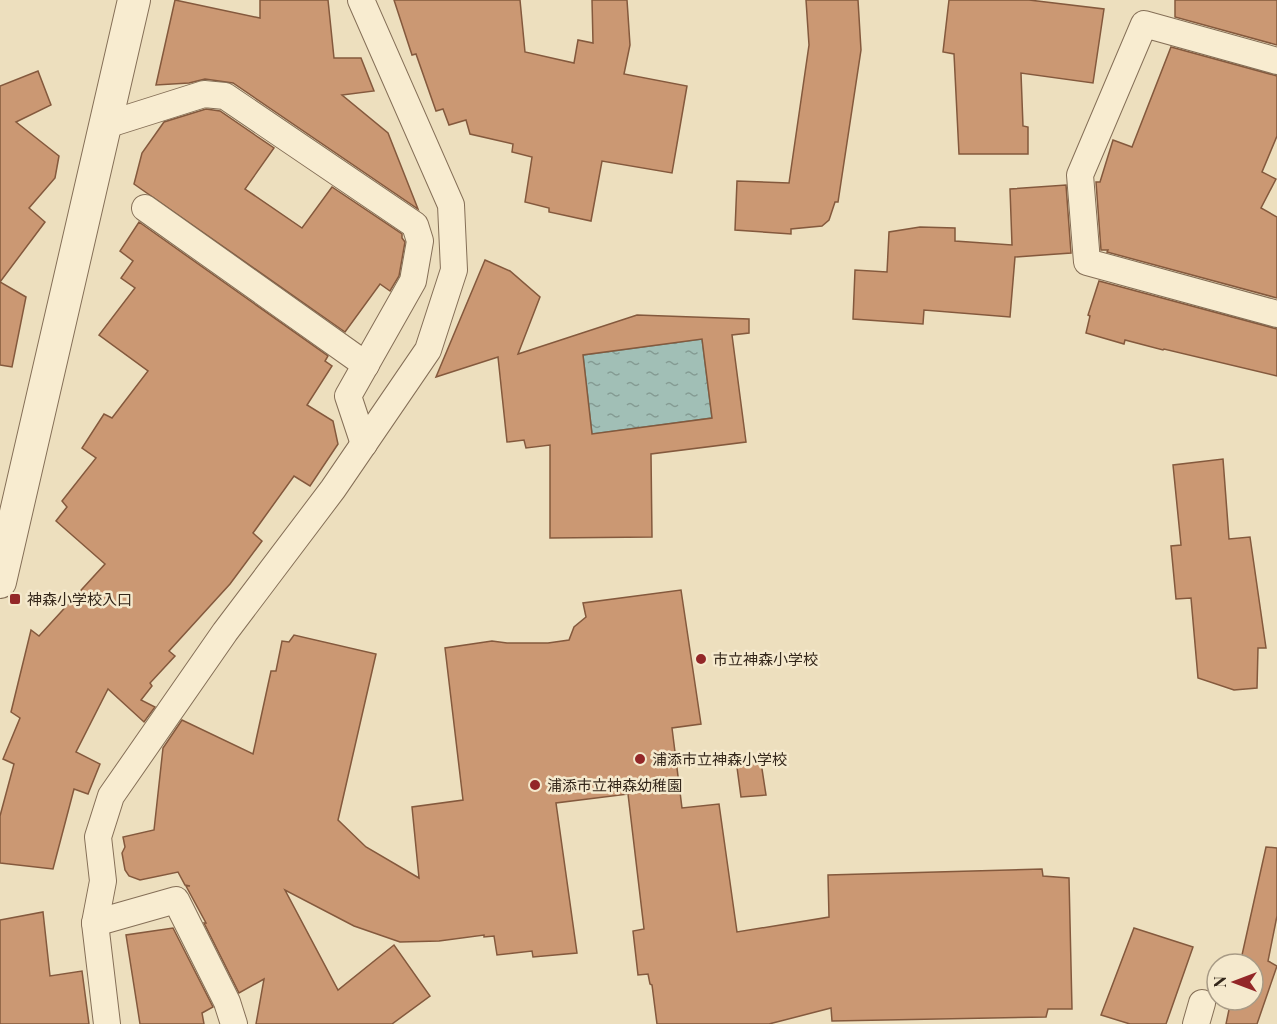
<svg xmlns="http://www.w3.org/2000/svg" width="1277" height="1024" viewBox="0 0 1277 1024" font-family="'Playfair Display','Noto Sans JP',serif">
<defs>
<pattern id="water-ripples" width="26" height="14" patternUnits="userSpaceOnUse" patternTransform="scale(1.5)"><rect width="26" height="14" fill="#a1bfb6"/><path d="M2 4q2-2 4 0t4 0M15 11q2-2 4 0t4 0" fill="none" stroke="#849b93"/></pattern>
</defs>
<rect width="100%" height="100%" fill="#eddfbe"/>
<path fill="url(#water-ripples)" stroke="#698c83" stroke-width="1.5" d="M702,339L712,418L592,434L583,355Z"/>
<g fill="#cb9873" stroke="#84593d" stroke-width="1.5" fill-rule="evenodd">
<path d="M175,0L260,18V0H328L334,58H361L374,91L342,95L388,133L418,209L233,83L205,79L189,83L156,85Z"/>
<path d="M394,0H520L525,52L574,63L578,40L593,43L592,0H627L630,45L624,74L687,86L672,173L602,161L591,221L549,212V208L525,202L532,157L512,152L513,144L470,134L466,120L449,125L443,109L436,111L416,54L412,55Z"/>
<path d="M806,0H858L861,50L838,202H835L829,220L822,226L791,229V234L735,230L737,181L789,183L809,45Z"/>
<path d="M949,0H1029L1104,9L1093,83L1021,73L1023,126L1028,127V154H959L954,54L943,52Z"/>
<path d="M1175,0H1277V45L1175,17Z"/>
<path d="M1171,47L1277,76V136L1262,172L1276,179L1261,208L1277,217V298L1107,252L1108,250H1101L1096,182H1100L1113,140L1132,147Z"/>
<path d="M38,71L51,105L16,122L59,156L55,178L29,208L45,222L0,282L26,297L12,367L0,365V86Z"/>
<path d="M206,109L220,111L274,148L245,189L302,228L332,187L402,234V238L405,242L399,276L390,291L380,284L345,332L134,184L142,153L164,122Z"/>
<path d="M1066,185L1071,253L1015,257L1010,317L924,310L923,324L853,319L855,270L887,272L889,232L920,227L955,228V241L1012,245L1010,189Z"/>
<path d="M139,222L328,356L325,361L332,366L307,405L333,421L338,444L310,486L294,476L253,533L262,541L230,584L169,651L175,656L150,683L152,686L141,700L155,707L144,722L108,689L76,752L100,764L88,794L74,789L53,869L0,863V816L14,764L3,759L20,718L11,712L31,630L39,636L105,564L56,521L67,507L62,501L96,458L82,448L104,414L112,418L148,371L99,335L135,288L121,278L133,261L120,251Z"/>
<path d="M485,260L510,271L540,297L518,354L637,315L749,319V333L732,335L746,442L651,454L652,537L550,538V445L526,448L524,440L507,442L498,357L436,377ZM702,339L712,418L592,434L583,355Z"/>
<path d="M1099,281L1277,329V376L1164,349L1163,350L1125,340L1124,344L1086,333L1090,316L1088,315Z"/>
<path d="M1223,459L1229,539L1250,537L1266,648H1258L1257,688L1234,690L1198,678L1191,598L1176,599L1171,546L1181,545L1173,465Z"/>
<path d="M681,590L701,724L672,728L682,808L719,804L737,932L829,917L828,875L1042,869L1043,876L1069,878L1072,1009H1048L1046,1017L832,1021L831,1008L769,1024H657L652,985L650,984L648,974L638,975L633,931L644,929L628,794L556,803L577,953L533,957L532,951L497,955L494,936L484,937V935L439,941L400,942L354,926L285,890L338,990L394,945L430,996L392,1024H256L264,979L239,993L204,923H206L186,886H190L185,885L178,872L140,880L129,876L125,870L122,853L125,847L123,837L154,830L163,748L182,720L253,754L271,671H276L282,641L289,642L294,635L376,654L338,820L366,847L419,878L412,807L463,800L445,648L492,641L507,643H548L569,640L574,627L586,617L583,603Z"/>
<path d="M760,756L766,795L741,797L736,760Z"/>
<path d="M1266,847L1277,848V916L1268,961L1277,966L1257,1024H1226L1231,1000H1253V964H1240Z"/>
<path d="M43,912L50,976L82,971L89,1024H0V920Z"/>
<path d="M173,928L213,1007L202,1013L204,1024H140L126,935Z"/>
<path d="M1134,928L1193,947L1166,1024H1130L1101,1015Z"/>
</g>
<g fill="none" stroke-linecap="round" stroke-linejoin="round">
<defs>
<g id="minor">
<path d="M1277,61L1144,24L1080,175L1087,262L1277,314"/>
<path d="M106,125L204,94L225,96L415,225L420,241L413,281L348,396L364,444"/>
<path d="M145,208L366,365"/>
<path d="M95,923L176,900L227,1002L234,1024"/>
<path d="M107,1024L95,923L103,881L98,837L111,796L225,632L333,489L428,350L454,270L451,205L361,0"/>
<path d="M1196,1024L1202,1003"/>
</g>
<path id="tertiary" d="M0,582L134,0"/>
</defs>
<use href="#minor" stroke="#856f57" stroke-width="28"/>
<use href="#tertiary" stroke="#856f57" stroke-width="34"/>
<use href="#minor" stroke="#f8ecd0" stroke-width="26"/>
<use href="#tertiary" stroke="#f8ecd0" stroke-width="32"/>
</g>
<g fill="#932728" stroke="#f5e9cd" stroke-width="2">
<rect x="9" y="593" width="12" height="12" rx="3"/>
<circle cx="701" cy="659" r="6"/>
<circle cx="640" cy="759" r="6"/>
<circle cx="535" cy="785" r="6"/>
</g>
<g text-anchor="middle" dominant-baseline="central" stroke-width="5" stroke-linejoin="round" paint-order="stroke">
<g font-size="15" fill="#34271b" stroke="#f5e9cd" text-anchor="start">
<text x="27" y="599">神森小学校入口</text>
<text x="713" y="659">市立神森小学校</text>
<text x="652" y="759">浦添市立神森小学校</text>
<text x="547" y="785">浦添市立神森幼稚園</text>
</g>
</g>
<g transform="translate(1235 982) rotate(270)"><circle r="28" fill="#f5e9cd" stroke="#a89b86" stroke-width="1.5"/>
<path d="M0-4.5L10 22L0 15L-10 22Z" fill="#932728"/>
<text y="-9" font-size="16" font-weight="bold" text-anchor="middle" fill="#34271b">N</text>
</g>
</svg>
